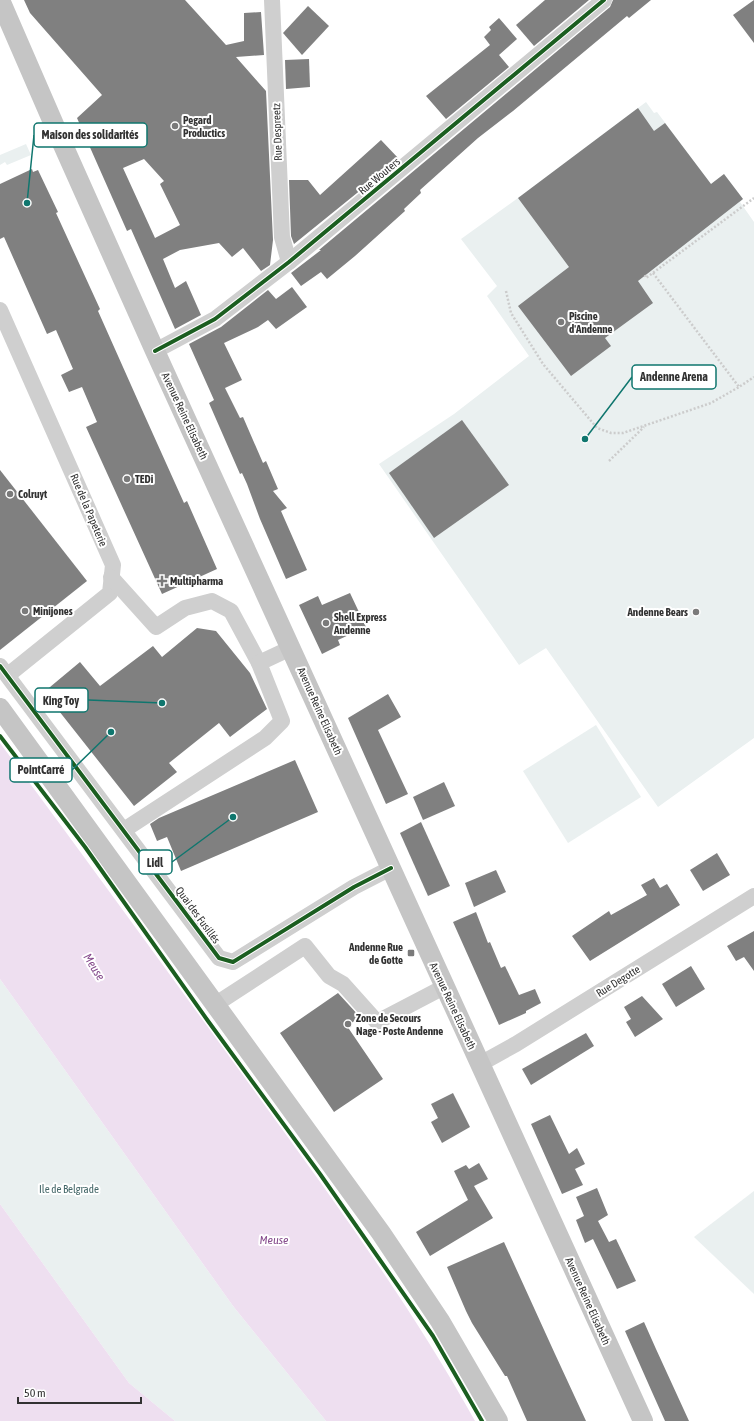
<svg xmlns="http://www.w3.org/2000/svg" width="754" height="1421" viewBox="0 0 754 1421" font-family="'Asap Condensed',sans-serif">
<rect width="100%" height="100%" fill="#fff"/>
<g fill="#eaf0f0">
<path d="M646,102L654,113L657,112L711,184L724,174L743,199L740,202L754,222V738L658,807L546,648L519,665L379,464L454,414L529,356L487,296L497,286L461,239L518,198Z"/>
<path d="M26,144L31,155L7,165L5,162L0,165V155Z"/>
<path d="M596,725L641,797L568,843L523,771Z"/>
<path d="M0,979L233,1306L326,1421H175L129,1383L0,1204Z"/>
<path d="M754,1191V1294L694,1237Z"/>
</g>
<g fill="#eedff0">
<path d="M0,743C87,860 172,978 258,1096C334,1201 412,1307 475,1421H326L233,1306L0,979Z"/>
<path d="M0,1204L129,1383L175,1421H0Z"/>
</g>
<g fill="#808080" fill-rule="evenodd">
<path d="M24,0H185L226,45L244,41V13L261,12L264,55L236,57L266,91L273,240L270,265L261,271L243,248L232,257L219,243L180,250L163,259L175,288L186,281L201,315L175,329L131,229L127,231L77,118L102,95L30,13ZM144,159L164,181L160,184L180,225L155,238L123,168Z"/>
<path d="M545,0H589L534,46L516,25Z"/>
<path d="M613,0H651L629,18L627,16L513,111L478,138L420,190L421,193L404,209L405,211L355,256L327,279L321,272L301,286L291,273L321,250H319L610,7Z"/>
<path d="M754,0V43L733,15Z"/>
<path d="M308,6L329,26L302,55L283,33Z"/>
<path d="M499,18L517,39L499,55L509,67L446,119L426,96L490,45L484,37L491,30L489,27Z"/>
<path d="M309,59L310,87L286,89L285,60Z"/>
<path d="M638,108L654,131L665,123L711,184L724,174L743,199L638,281L653,303L605,338L611,346L571,376L518,306L569,267L518,198Z"/>
<path d="M381,140L399,159L294,244L291,236L289,180H308L320,195Z"/>
<path d="M32,169L33,172L38,170L58,212L56,213L100,309L98,311L139,403L184,503L187,501L217,569L162,594L86,427L97,422L82,387L69,392L61,375L73,369L56,330L47,334L4,237L0,239V184Z"/>
<path d="M292,287L307,307L276,329L268,320L258,327L224,343L242,380L225,388L240,418L243,417L263,463L266,461L278,489L273,491L287,508L281,511L307,570L286,579L260,519L247,484L242,473L240,474L209,403L214,400L189,344L221,327L268,290L276,299Z"/>
<path d="M462,420L509,485L434,538L389,473Z"/>
<path d="M0,470L87,581L0,650Z"/>
<path d="M350,593L366,627L338,640L340,645L322,654L299,605L318,596L322,605Z"/>
<path d="M197,628L216,631L250,673L267,709L230,737L219,723L169,763L177,772L134,806L44,692L80,662L100,686L153,646L162,657Z"/>
<path d="M388,694L401,717L378,730L408,794L386,804L348,718Z"/>
<path d="M295,760L318,812L181,871L167,837L157,841L150,824L159,818Z"/>
<path d="M444,782L455,806L423,820L413,797Z"/>
<path d="M421,822L450,886L428,896L400,833Z"/>
<path d="M717,853L730,875L703,891L690,870Z"/>
<path d="M496,870L506,892L474,907L465,883Z"/>
<path d="M654,878L660,888L667,884L680,905L590,961L572,936L609,911L611,915L647,895L641,885Z"/>
<path d="M476,912L488,943L490,942L501,968L505,966L519,995L535,989L541,1003L526,1011V1013L499,1025L453,922Z"/>
<path d="M754,931V971L744,957L736,961L727,946Z"/>
<path d="M691,966L705,989L676,1007L662,984Z"/>
<path d="M338,993L360,1017L347,1026L383,1079L334,1112L280,1033Z"/>
<path d="M642,996L663,1019L635,1037L626,1022L631,1019L624,1007Z"/>
<path d="M586,1033L594,1046L531,1085L522,1069Z"/>
<path d="M453,1093L470,1127L442,1143L431,1122L438,1118L431,1104Z"/>
<path d="M550,1115L569,1154L577,1148L585,1164L575,1169L583,1185L562,1194L531,1124Z"/>
<path d="M479,1163L488,1179L474,1186L493,1218L430,1256L416,1232L468,1200L454,1171L466,1165L469,1169Z"/>
<path d="M597,1188L608,1215L598,1221L609,1242L616,1239L636,1281L617,1289L593,1239L585,1243L576,1220L584,1216L576,1197Z"/>
<path d="M504,1242L555,1354L586,1421H527L507,1376H505L472,1323L466,1311L447,1267Z"/>
<path d="M644,1322L656,1349L689,1421H665L652,1392L625,1331Z"/>
</g>
<g fill="none" stroke-linecap="round" stroke-linejoin="round">
<g stroke="#ccc" stroke-width="2.5" stroke-dasharray="2 2" stroke-linecap="butt">
<path d="M653,273L739,387L754,377"/>
<path d="M645,275L646,278L754,198"/>
<path d="M506,291L511,313L543,364L597,428L611,433H623L711,403L739,387"/>
<path d="M609,461L644,427"/>
</g>
<g stroke="#cfcfcf" stroke-width="16">
<path d="M272,0L282,237L289,262"/>
<path d="M0,310L113,565L110,593L8,675"/>
<path d="M155,351L215,319L289,262L604,0"/>
<path d="M111,577L156,627L185,608L212,601L231,611L259,663"/>
<path d="M0,666L219,958L233,962L354,887L391,868"/>
<path d="M124,830L265,738L282,721L259,663L291,648"/>
<path d="M216,1004L305,946L329,976L343,984L377,1022L444,987"/>
<path d="M480,1064L516,1044L754,896"/>
</g>
<g stroke="#c5c5c5" stroke-width="20">
<path d="M0,0L59,136L155,351L643,1421"/>
<path d="M0,708L381,1233L440,1321L498,1421"/>
</g>
<defs>
<g id="cycleway">
<path d="M155,351L215,319L289,262L604,0"/>
<path d="M0,666L219,958L233,962L354,887L391,868"/>
<path d="M0,736L85,847L208,1021L320,1174L433,1336L482,1421"/>
</g>
</defs>
<use href="#cycleway" stroke="#fff" stroke-width="6"/>
<use href="#cycleway" stroke="#1b5e20" stroke-width="4"/>
</g>
<g fill="#7a7a7a" stroke="#fff" stroke-width="1.5">
<circle cx="175" cy="126" r="4"/>
<circle cx="561" cy="322" r="4"/>
<circle cx="127" cy="479" r="4"/>
<circle cx="10" cy="494" r="4"/>
<path d="M160 575h4v4h4v4h-4v4h-4v-4h-4v-4h4z"/>
<circle cx="25" cy="611" r="4"/>
<circle cx="696" cy="612" r="4"/>
<circle cx="326" cy="623" r="4"/>
<rect x="407" y="949" width="8" height="8" rx="2"/>
<circle cx="348" cy="1024" r="4"/>
</g>
<g text-anchor="middle" dominant-baseline="central" stroke-width="4" stroke-linejoin="round" paint-order="stroke">
<g font-size="11" font-weight="bold" fill="#323232" stroke="#fff" text-anchor="start">
<text x="183" y="120">Pegard<tspan x="183" dy="13">Productics</tspan></text>
<text x="569" y="316">Piscine<tspan x="569" dy="13">d'Andenne</tspan></text>
<text x="135" y="479">TEDi</text>
<text x="18" y="494">Colruyt</text>
<text x="170" y="581">Multipharma</text>
<text x="33" y="611">Minijones</text>
<text x="688" y="612" text-anchor="end">Andenne Bears</text>
<text x="334" y="617">Shell Express<tspan x="334" dy="13">Andenne</tspan></text>
<text x="403" y="947" text-anchor="end">Andenne Rue<tspan x="403" dy="13">de Gotte</tspan></text>
<text x="356" y="1018">Zone de Secours<tspan x="356" dy="13">Nage - Poste Andenne</tspan></text>
</g>
<g font-size="11" fill="#323232" stroke="#fff">
<text transform="translate(277 132) rotate(-92)">Rue Despreetz</text>
<text transform="translate(379 176) rotate(-40)">Rue Wouters</text>
<text transform="translate(185 416) rotate(65)">Avenue Reine Elisabeth</text>
<text transform="translate(89 510) rotate(67)">Rue de la Papeterie</text>
<text transform="translate(320 711) rotate(66)">Avenue Reine Elisabeth</text>
<text transform="translate(198 915) rotate(54)">Quai des Fusillés</text>
<text transform="translate(618 981) rotate(-32)">Rue Degotte</text>
<text transform="translate(453 1006) rotate(65)">Avenue Reine Elisabeth</text>
<text transform="translate(588 1301) rotate(66)">Avenue Reine Elisabeth</text>
</g>
<g font-size="11" fill="#446768" stroke="#fff">
<text x="69" y="1189">Ile de Belgrade</text>
</g>
<g font-size="12" font-style="italic" fill="#84498b" stroke="#fff">
<text transform="translate(94 967) rotate(58)">Meuse</text>
<text x="274" y="1240">Meuse</text>
</g>
</g>
<path fill="none" stroke="#0f766e" stroke-width="1.5" d="M27 203L34 135M585 439L632 377M162 703L88 700M111 732L72 770M233 817L172 862"/>
<g fill="#0f766e" stroke="#fff" stroke-width="1.5">
<circle cx="27" cy="203" r="4"/>
<circle cx="585" cy="439" r="4"/>
<circle cx="162" cy="703" r="4"/>
<circle cx="111" cy="732" r="4"/>
<circle cx="233" cy="817" r="4"/>
</g>
<g fill="#fff" stroke="#0f766e" stroke-width="1.5">
<rect x="34" y="123" width="113" height="24" rx="4"/>
<rect x="632" y="365" width="84" height="24" rx="4"/>
<rect x="35" y="688" width="53" height="24" rx="4"/>
<rect x="10" y="758" width="62" height="24" rx="4"/>
<rect x="139" y="850" width="33" height="24" rx="4"/>
</g>
<g font-size="12" text-anchor="middle" font-weight="bold" fill="#323232">
<text x="90" y="139">Maison des solidarités</text>
<text x="674" y="381">Andenne Arena</text>
<text x="61" y="705">King Toy</text>
<text x="41" y="774">PointCarré</text>
<text x="155" y="867">Lidl</text>
</g>
<path d="M18 1397v6h123v-6" fill="none" stroke="#323232" stroke-width="2"/>
<text x="24" y="1397" font-size="12" fill="#323232" stroke="#ffffff" stroke-width="3" paint-order="stroke">50 m</text>
</svg>
